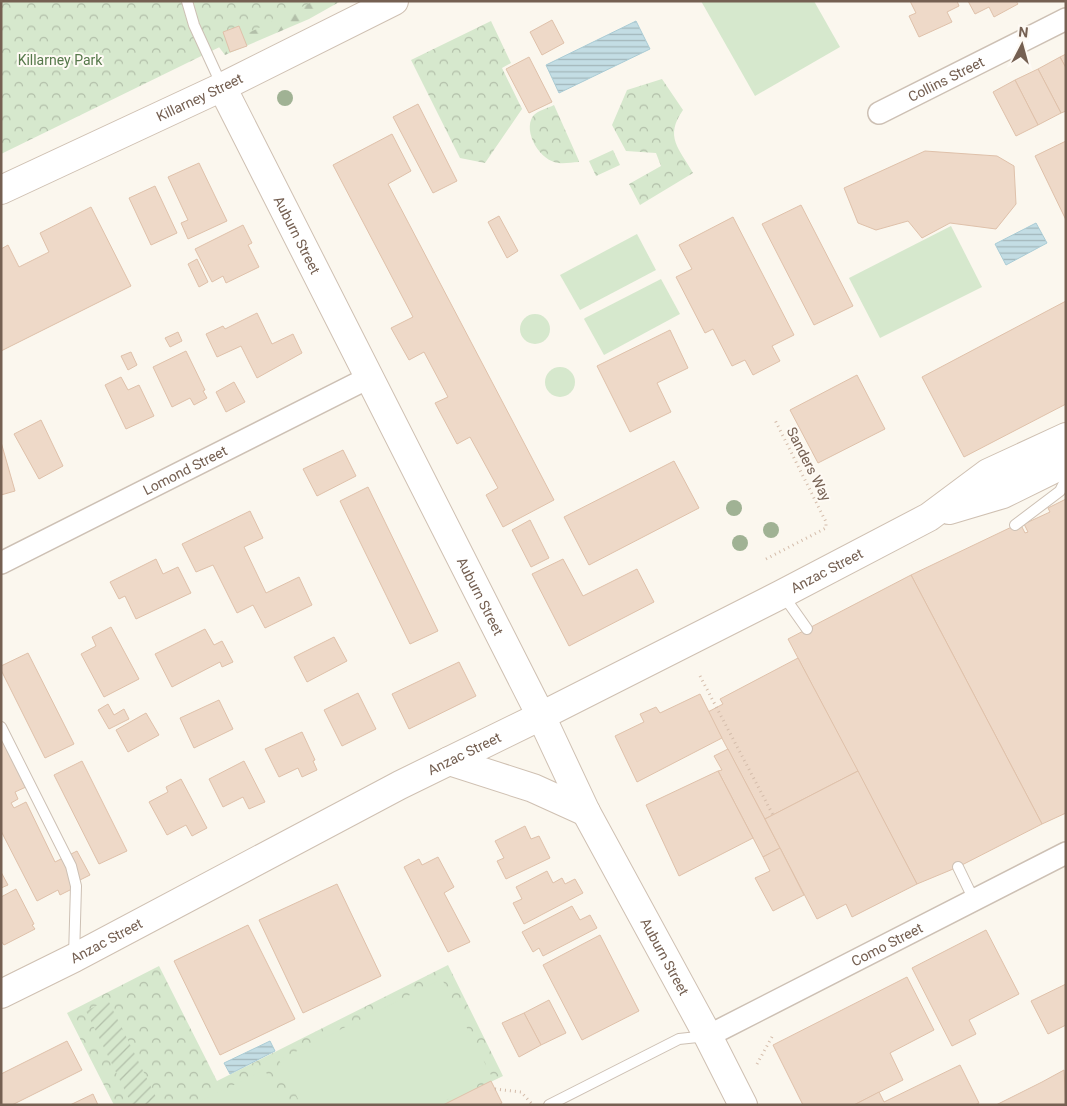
<svg xmlns="http://www.w3.org/2000/svg" width="1067" height="1106" viewBox="0 0 1067 1106" font-family="Roboto,sans-serif">
<defs>
<pattern id="forest-firs" width="22" height="20" patternUnits="userSpaceOnUse" patternTransform="scale(1.25)"><rect width="22" height="20" fill="#d6e8cd"/><path d="M5 1l3.5 6h-7zM16 11l3.5 6h-7z" fill="#b2bfa9"/></pattern>
<pattern id="park-crowns" width="20" height="18" patternUnits="userSpaceOnUse" patternTransform="scale(1.25)"><rect width="20" height="18" fill="#d6e8cd"/><path d="M2 6a3 3 0 1 1 6 0M12 15a3 3 0 1 1 6 0" fill="none" stroke="#b2bfa9"/></pattern>
<pattern id="garden-furrows" width="10" height="10" patternUnits="userSpaceOnUse" patternTransform="scale(1.25)"><rect width="10" height="10" fill="#d6e8cd"/><path d="M-1 1l2-2M0 10L10 0M9 11l2-2" fill="none" stroke="#b2bfa9"/></pattern>
<pattern id="water-rules" width="6" height="5" patternUnits="userSpaceOnUse" patternTransform="scale(1.25)"><rect width="6" height="5" fill="#c3dde4"/><path d="M0 2.5h6" fill="none" stroke="#a3b7bb"/></pattern>
</defs>
<rect width="100%" height="100%" fill="#fbf7ee"/>
<path fill="url(#forest-firs)" d="M274,1H341L309,19L225,55L206,30Z"/>
<g fill="url(#park-crowns)">
<path d="M1,1H314L1,154Z"/>
<path d="M491,21L511,63L502,68L522,109L485,163L460,158L411,60Z"/>
<path d="M662,79L683,110C664,137 679,148 693,173L640,205L629,184L661,166L656,153L626,151L612,125L627,90Z"/>
<path d="M554,105L579,161V162C572,162 565,164 559,163C541,162 522,132 533,116C537,111 548,108 554,105Z"/>
<path d="M613,150L620,165L596,176L589,161Z"/>
<path d="M448,965L503,1076L443,1105H114L67,1013L159,966L217,1081Z"/>
</g>
<path fill="url(#garden-furrows)" d="M108,1000L157,1099L145,1105H132L86,1011Z"/>
<g fill="#d6e8cd">
<path d="M701,1H814L840,47L755,96Z"/>
<path d="M951,226L982,287L880,338L849,278Z"/>
<path d="M637,234L656,270L580,310L560,275Z"/>
<path d="M661,279L680,314L604,355L584,319L585,318Z"/>
<circle cx="535" cy="329" r="15"/>
<circle cx="560" cy="382" r="15"/>
<path d="M442,979L492,1077L436,1105H301L279,1060Z"/>
<path d="M265,1070L282,1105H192Z"/>
</g>
<g fill="url(#water-rules)" stroke="#aaccd5">
<path d="M636,21L650,49L559,93L546,65Z"/>
<path d="M1036,223L1047,243L1006,265L995,244Z"/>
<path d="M270,1041L275,1051L230,1074L224,1063Z"/>
</g>
<g fill="#eed9c8" stroke="#dfc1aa">
<path d="M910,1H957L959,6L947,12L952,22L919,37L909,16L916,13Z"/>
<path d="M968,1H1016L1018,4L994,17L989,7L975,14Z"/>
<path d="M552,20L564,43L542,55L530,32Z"/>
<path d="M239,26L247,46L230,52L223,32Z"/>
<path d="M1066,54V68L1060,57Z"/>
<path d="M529,57L552,102L529,113L506,69Z"/>
<path d="M1060,57L1066,68V111L1061,113L1038,69Z"/>
<path d="M1038,69L1061,113L1038,125L1015,80Z"/>
<path d="M1015,80L1038,125L1016,136L993,92Z"/>
<path d="M418,104L457,181L433,193L393,117Z"/>
<path d="M392,134L411,171L388,184L554,500L503,527L486,495L498,488L470,437L457,444L435,403L448,397L424,352L409,360L391,328L413,317L333,165Z"/>
<path d="M1066,141V220L1035,156Z"/>
<path d="M925,151L997,156L1014,166L1016,204L996,229L950,223L922,238L908,221L876,230L858,223L844,188Z"/>
<path d="M199,163L227,221L188,239L181,223L188,220L168,177Z"/>
<path d="M155,186L177,233L151,245L129,198Z"/>
<path d="M801,205L853,306L814,325L762,224Z"/>
<path d="M91,207L131,286L1,351V249L8,245L19,267L49,252L40,233Z"/>
<path d="M499,216L518,251L507,258L488,222Z"/>
<path d="M733,217L794,335L772,346L780,361L753,375L745,360L732,366L713,329L705,333L676,277L692,269L679,245Z"/>
<path d="M243,225L252,243L248,245L259,267L226,283L223,276L212,282L195,249Z"/>
<path d="M197,259L208,282L199,287L188,264Z"/>
<path d="M1066,301V404L964,457L922,377Z"/>
<path d="M257,313L272,344L293,334L302,353L257,378L241,346L217,357L206,334L223,326L225,329Z"/>
<path d="M670,330L688,368L657,383L671,412L630,432L597,366Z"/>
<path d="M178,332L182,341L170,347L165,338Z"/>
<path d="M186,351L205,390L203,391L207,398L194,405L190,398L172,407L153,367Z"/>
<path d="M131,352L137,365L128,370L121,356Z"/>
<path d="M857,375L885,429L818,463L790,410Z"/>
<path d="M121,377L128,390L139,385L154,416L126,429L105,385Z"/>
<path d="M234,382L245,402L226,412L216,392Z"/>
<path d="M41,420L63,466L39,479L14,434Z"/>
<path d="M1,442L15,491L1,495Z"/>
<path d="M343,450L356,476L317,496L303,469Z"/>
<path d="M674,461L699,508L589,565L564,517Z"/>
<path d="M368,487L438,631L410,644L340,501Z"/>
<path d="M1066,499V813L1042,824L911,575L1020,523L1025,533L1028,532L1024,524L1050,512L1048,508Z"/>
<path d="M250,511L263,538L244,547L266,593L299,577L312,605L265,628L253,605L237,613L213,565L196,572L182,544Z"/>
<path d="M530,520L549,558L531,567L512,530Z"/>
<path d="M156,559L163,574L178,567L191,593L136,619L125,596L119,599L110,582Z"/>
<path d="M563,559L583,596L637,569L654,602L569,646L532,574Z"/>
<path d="M911,575L1042,824L958,867L917,884L788,639Z"/>
<path d="M111,627L139,679L104,697L81,654L96,646L92,637Z"/>
<path d="M205,629L214,645L222,641L233,662L222,667L220,662L172,687L155,654Z"/>
<path d="M334,637L347,661L307,682L294,657Z"/>
<path d="M28,653L74,744L45,758L1,670V666Z"/>
<path d="M798,658L858,771L765,819L708,712L723,704L720,699Z"/>
<path d="M459,662L476,696L409,729L392,694Z"/>
<path d="M358,693L376,729L342,746L324,710Z"/>
<path d="M700,694L722,738L637,782L615,736L644,722L640,714L656,707L660,713Z"/>
<path d="M219,700L233,729L194,748L180,718Z"/>
<path d="M108,704L114,715L124,709L129,719L109,729L98,710Z"/>
<path d="M146,713L159,735L128,752L116,730Z"/>
<path d="M302,732L315,760L313,761L317,770L302,777L298,768L279,777L265,749Z"/>
<path d="M1,737L26,787L15,792L18,799L11,803L14,808L26,802L55,862L77,851L90,875L74,883L76,887L60,895L58,890L37,901L1,831Z"/>
<path d="M728,749L780,848L763,857L718,771L722,770L714,756Z"/>
<path d="M82,761L127,851L99,864L54,775Z"/>
<path d="M244,761L265,802L249,809L243,797L223,807L209,779Z"/>
<path d="M718,771L753,838L679,876L646,805Z"/>
<path d="M858,771L917,884L852,917L846,904L817,919L765,819Z"/>
<path d="M181,779L207,828L192,836L186,825L167,835L149,802L168,792L166,787Z"/>
<path d="M525,826L531,839L539,836L550,858L506,879L497,861L504,858L495,841Z"/>
<path d="M780,848L804,895L773,911L755,878L770,871L763,857Z"/>
<path d="M438,857L454,887L444,893L470,942L448,952L404,867L419,859L422,865Z"/>
<path d="M547,871L553,883L562,878L565,884L575,879L583,893L524,924L513,903L522,899L516,887Z"/>
<path d="M1,872L8,885L1,888Z"/>
<path d="M337,884L381,976L303,1013L259,920Z"/>
<path d="M16,889L34,924L32,925L35,929L4,945L1,941V897Z"/>
<path d="M572,906L580,920L590,915L597,928L543,956L539,948L533,952L522,932Z"/>
<path d="M248,925L295,1019L220,1055L174,961Z"/>
<path d="M986,930L1019,994L969,1020L976,1034L952,1046L912,968Z"/>
<path d="M600,935L639,1011L582,1040L543,965Z"/>
<path d="M907,977L934,1030L890,1053L903,1080L854,1105H803L773,1045Z"/>
<path d="M1066,984V1025L1048,1034L1031,1001Z"/>
<path d="M549,1000L566,1033L541,1045L524,1013Z"/>
<path d="M524,1013L541,1045L519,1057L502,1023Z"/>
<path d="M67,1041L82,1070L12,1105H1V1074Z"/>
<path d="M960,1065L979,1103L975,1105H854L879,1092L884,1102Z"/>
<path d="M1064,1070L1066,1105H996L1042,1082Z"/>
<path d="M491,1081L502,1103L498,1105H443Z"/>
<path d="M93,1094L98,1105H70Z"/>
</g>
<g fill="none" stroke-linecap="round" stroke-linejoin="round">
<defs>
<g id="lane">
<path d="M187,1L194,25L222,86"/>
<path d="M1015,525L1060,491L1066,479"/>
<path d="M783,595L807,629"/>
<path d="M1,727L71,866L76,886L74,957"/>
<path d="M958,867L974,900"/>
<path d="M549,1105L679,1039L707,1036"/>
</g>
<g id="street">
<path id="s1" d="M879,113L1066,19"/>
<path id="s2" d="M1,563L370,377"/>
<path id="s3" d="M708,1036L1066,853"/>
</g>
<g id="secondary">
<path id="s4" d="M222,87L541,716L586,812L708,1036L743,1105"/>
<path id="s5" d="M1,190L222,87L394,1"/>
<path d="M949,510L1003,494L1066,463"/>
<path d="M449,761L533,788L586,812"/>
<path id="s6" d="M1,994L74,958L400,785L541,716L782,594L929,517L988,473L1066,437"/>
</g>
</defs>
<use href="#lane" stroke="#cdc0b4" stroke-width="12"/>
<use href="#street" stroke="#cdc0b4" stroke-width="24"/>
<use href="#secondary" stroke="#cfc0b2" stroke-width="30"/>
<g stroke="#d4bcaa" stroke-width="3" stroke-dasharray="1 4" stroke-linecap="butt">
<path d="M766,559L826,528V522L774,418"/>
<path d="M700,676L773,815"/>
<path d="M757,1064L773,1035"/>
<path d="M495,1089L521,1092L532,1104"/>
</g>
<use href="#lane" stroke="#fff" stroke-width="10"/>
<use href="#street" stroke="#fff" stroke-width="21"/>
<use href="#secondary" stroke="#fff" stroke-width="28"/>
</g>
<g fill="#a0b294">
<circle cx="285" cy="98" r="8"/>
<circle cx="734" cy="508" r="8"/>
<circle cx="771" cy="530" r="8"/>
<circle cx="740" cy="543" r="8"/>
</g>
<g text-anchor="middle" dominant-baseline="central" stroke-width="4" stroke-linejoin="round" paint-order="stroke">
<g font-size="14" fill="#56794b" stroke="#fefaf4">
<text x="60" y="60">Killarney Park</text>
</g>
<g font-size="14" fill="#756052" stroke="#fefaf4">
<text stroke="none"><textPath href="#s1" startOffset="75">Collins Street</textPath></text>
<text stroke="none"><textPath href="#s5" startOffset="219">Killarney Street</textPath></text>
<text stroke="none"><textPath href="#s4" startOffset="166">Auburn Street</textPath></text>
<text transform="translate(809 464) rotate(63)">Sanders Way</text>
<text stroke="none"><textPath href="#s2" startOffset="206">Lomond Street</textPath></text>
<text stroke="none"><textPath href="#s6" startOffset="928">Anzac Street</textPath></text>
<text stroke="none"><textPath href="#s4" startOffset="571">Auburn Street</textPath></text>
<text stroke="none"><textPath href="#s6" startOffset="522">Anzac Street</textPath></text>
<text stroke="none"><textPath href="#s6" startOffset="118">Anzac Street</textPath></text>
<text stroke="none"><textPath href="#s3" startOffset="201">Como Street</textPath></text>
<text stroke="none"><textPath href="#s4" startOffset="976">Auburn Street</textPath></text>
</g>
</g>
<rect width="1067" height="1106" fill="none" stroke="#756052" stroke-width="5"/>
<g transform="translate(1022 45) rotate(6)" stroke="#fefaf4" stroke-width="4" paint-order="stroke">
<path d="M0-4L9 19L0 12L-9 19Z" fill="#756052"/>
<text y="-8" font-size="14" font-weight="bold" text-anchor="middle" fill="#756052">N</text>
</g>
</svg>
